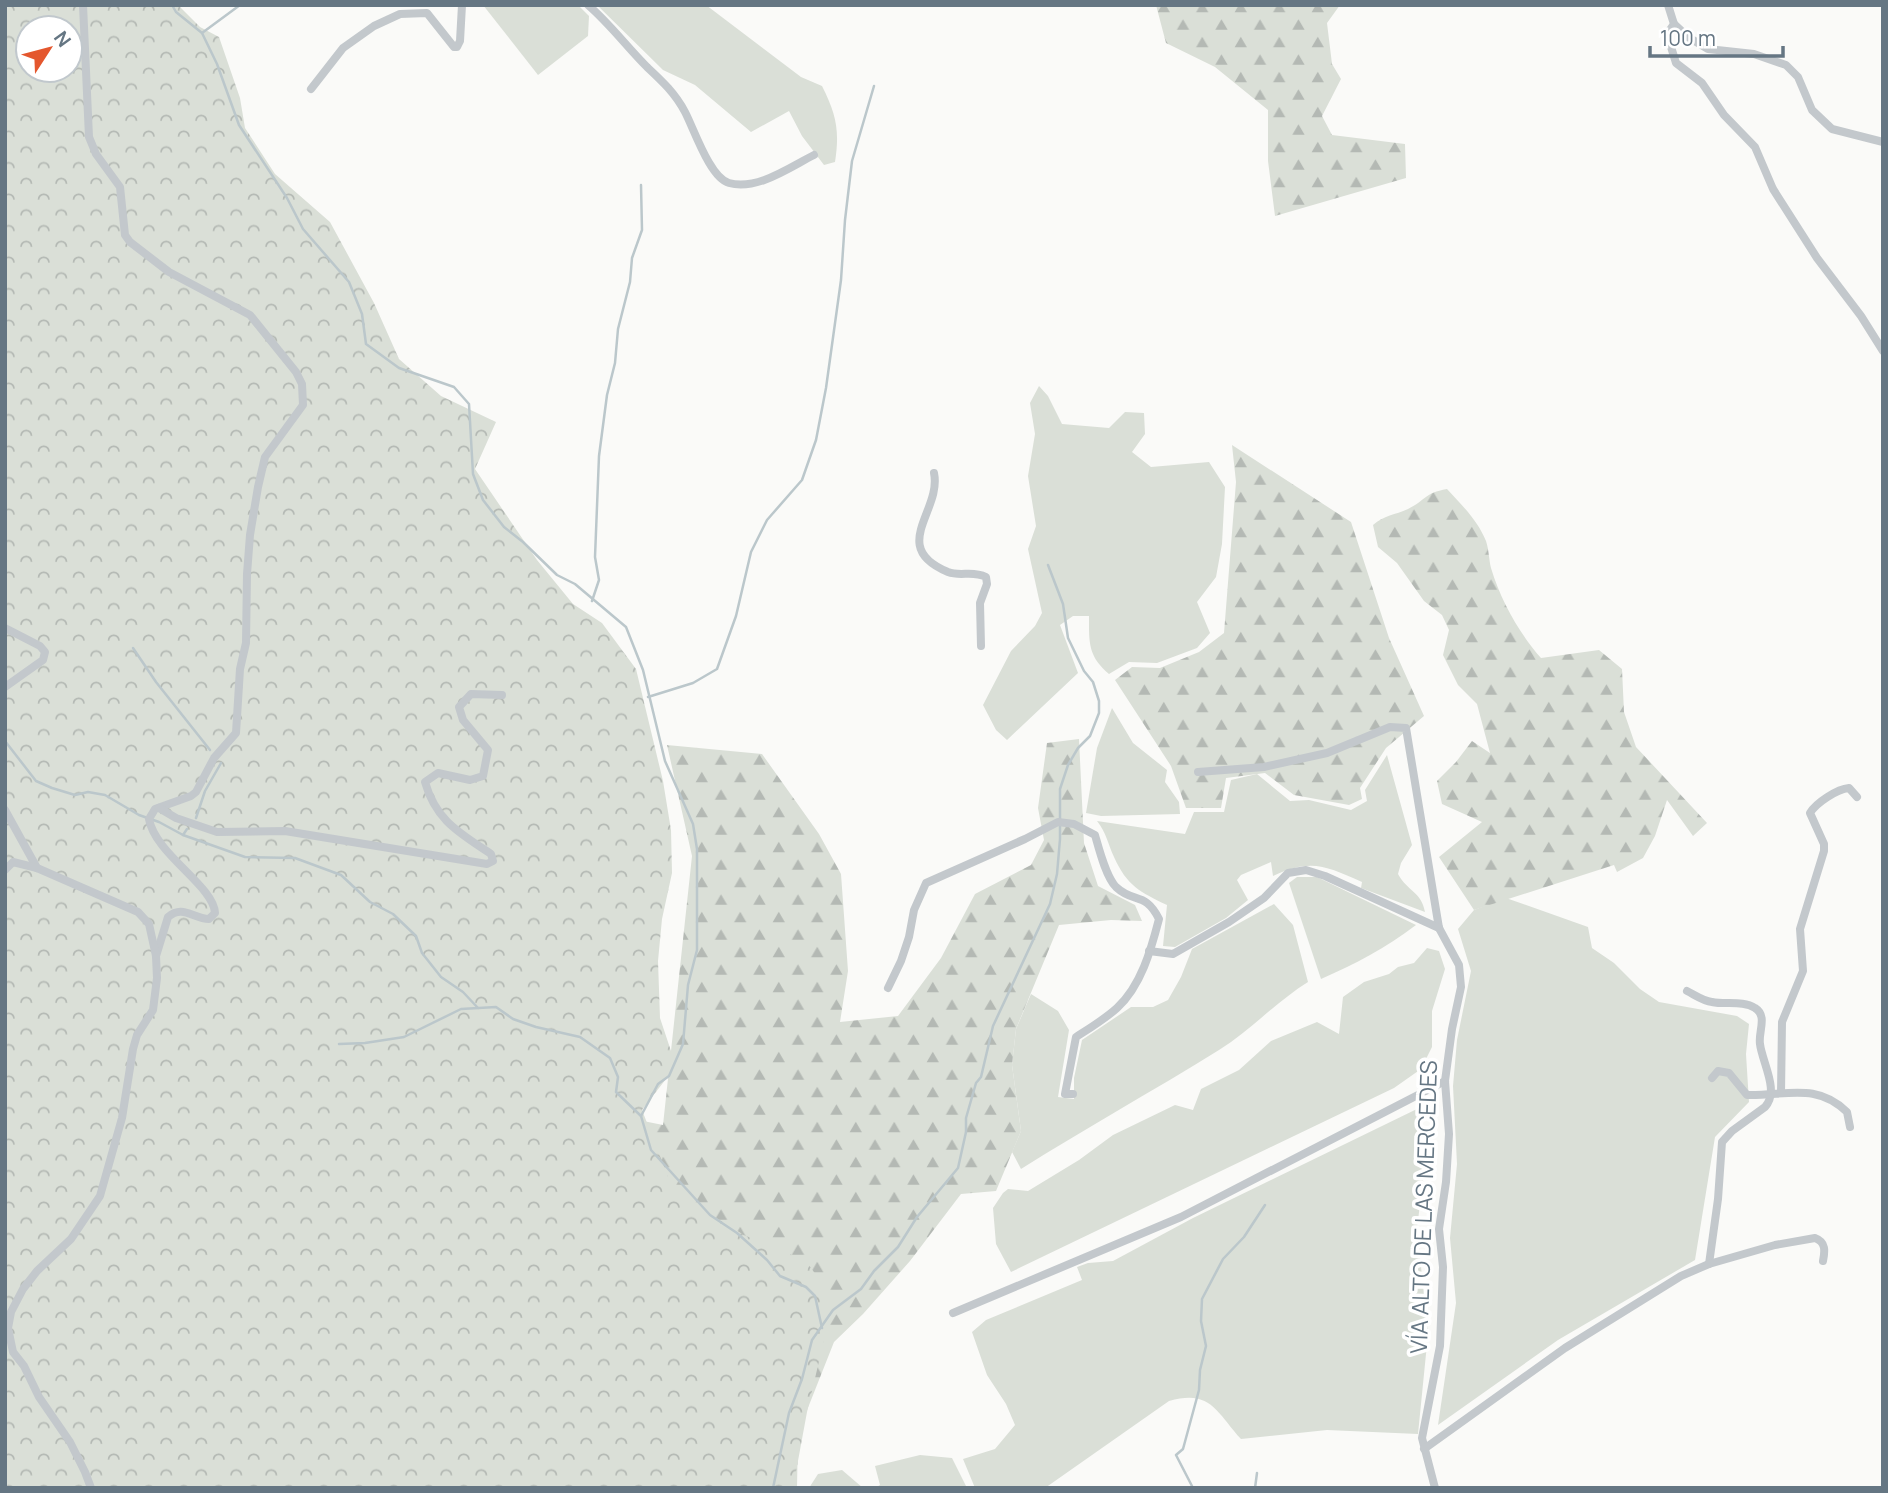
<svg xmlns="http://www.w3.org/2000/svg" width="1888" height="1493" viewBox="0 0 1888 1493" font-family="Manrope,sans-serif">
<defs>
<pattern id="forest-firs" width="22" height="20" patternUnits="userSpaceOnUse" patternTransform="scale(1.75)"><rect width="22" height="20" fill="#dadfd7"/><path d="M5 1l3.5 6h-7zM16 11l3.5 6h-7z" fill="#b4b9b4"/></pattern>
<pattern id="park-crowns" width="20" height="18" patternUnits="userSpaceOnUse" patternTransform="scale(1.75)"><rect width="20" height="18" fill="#dadfd7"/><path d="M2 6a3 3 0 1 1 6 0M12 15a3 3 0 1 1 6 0" fill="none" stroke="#b4b9b4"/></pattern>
</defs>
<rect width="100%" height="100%" fill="#fafaf8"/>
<g fill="#dadfd7">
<path d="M483,5H578L589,16L588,36L538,75Z"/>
<path d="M597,5H706L801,77L822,86C836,114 840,130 835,162L824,165L802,136L789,111L751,132L695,85L663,70Z"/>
<path d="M1039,386L1048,396L1062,424L1109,428L1125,412L1144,413L1145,434L1132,452L1151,467L1209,462L1225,487L1222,544L1216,577L1197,602L1210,633L1197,648L1157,663L1129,662L1109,674C1088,656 1089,643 1089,616H1073L1060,625L1078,673L1007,740L996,730L983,705L1011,651L1035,626L1042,613L1028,549L1036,526L1028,476L1035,434L1030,403Z"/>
<path d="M1112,708L1133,743L1167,770L1165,782L1179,802L1180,814L1101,816L1086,813L1097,748Z"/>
<path d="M1387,755L1412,845L1401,863L1398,874C1408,892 1421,891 1425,912L1361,888L1362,882C1326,866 1311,858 1273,876L1271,862L1241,875L1237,880L1248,900L1226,918L1175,947L1163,946L1167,905C1140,892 1127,886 1114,857C1108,844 1106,832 1097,821L1185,834L1194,812H1224L1231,780L1257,774L1290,801L1309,800L1351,810L1367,801L1365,790Z"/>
<path d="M1297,877H1317L1416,925C1386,948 1355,964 1321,979L1289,883Z"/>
<path d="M1506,898L1588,927L1592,948L1614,963L1640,989L1659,1002L1737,1016L1749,1024L1746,1054L1749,1102L1715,1137L1695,1260L1558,1340L1438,1425L1456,1303L1450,1238L1457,1164L1453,1086L1457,1040L1471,971L1458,929L1474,910Z"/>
<path d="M1274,904L1293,925L1308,982C1276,1002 1251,1030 1219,1050C1153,1091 1086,1128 1021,1169L1012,1152L1021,1131L1012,1065L1016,1029L1031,994L1058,1011L1069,1030L1058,1097L1074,1099V1078L1082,1040L1131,1007H1153L1168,1000L1181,977L1192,949Z"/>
<path d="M1427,948L1439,951L1445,969L1432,1011V1047L1421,1069L1394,1088L1011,1272L996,1244L993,1208L1003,1193L1008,1189L1028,1191L1079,1160L1113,1135L1175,1105L1193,1110L1201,1089L1239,1070L1271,1041L1317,1022L1339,1034L1343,997L1364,982L1389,974L1398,967L1414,963Z"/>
<path d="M1419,1108L1425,1165L1417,1228L1428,1334L1418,1434L1327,1430L1241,1439C1216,1411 1210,1389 1169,1401L1045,1488H975L963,1459L995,1449L1015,1425L1006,1404L987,1375L972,1332L986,1320L1082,1280L1077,1267L1088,1263L1113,1261L1193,1218Z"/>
<path d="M920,1455L952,1458L967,1488H875L880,1485L875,1466Z"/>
<path d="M842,1470L863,1488H809L818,1474Z"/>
</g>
<g fill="url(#forest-firs)">
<path d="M1156,5H1340L1327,23L1332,64L1341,79L1322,116L1332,135L1405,144L1406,178L1275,216L1268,161V110L1215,67L1166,43Z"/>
<path d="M1232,445L1351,522L1389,638L1424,716L1386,748L1360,788L1362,799L1349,805L1294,795L1265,773L1226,778L1221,808H1186L1171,766L1115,680L1132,667L1160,668L1199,652L1224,633L1236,482Z"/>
<path d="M1447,489C1462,505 1478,521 1486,541C1489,550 1489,560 1491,568C1501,601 1519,633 1541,658L1599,650L1622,669L1624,712L1636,747L1707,823L1693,836L1667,800L1655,836L1643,858L1617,872L1614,865L1474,910L1439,857L1482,822L1442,804L1437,781L1456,762L1472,741L1490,753L1477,704L1458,685L1443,655L1449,630L1442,615L1424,601L1397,563L1378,547L1373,525C1384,515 1395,515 1408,509C1426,500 1424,493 1447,489Z"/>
<path d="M1079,739L1084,843L1098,886L1135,905L1142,921L1111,920L1059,925L1016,1029L1012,1065L1021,1131L996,1191L961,1194L910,1261L863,1314L834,1342L798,1433L797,1488H660L549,1102L663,1125L692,856L667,745L762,754L819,834L841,874L848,971L840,1022L898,1016L941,958L975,894L1031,865L1044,840L1038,808L1047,743Z"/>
</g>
<path fill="url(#park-crowns)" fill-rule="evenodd" d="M5,5H178L200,27L219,37L240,98L245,128L275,174L330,222L374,303L399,359L441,396L496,422L475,469L537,560L573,604L602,623L636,669L663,781L671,830L672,873L662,919L658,961L660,1018L676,1066L642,1110L674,1192L744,1235L806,1261L824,1286L825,1336L807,1412L793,1488H5ZM28,28H70V70H28Z"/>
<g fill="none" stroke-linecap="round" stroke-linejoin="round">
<g stroke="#bbc7cb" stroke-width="2.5">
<path d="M172,5L176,12L202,33L217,64L239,125L287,198L303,229L349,282L362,314L366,344L399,368L454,387L469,404L473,474L483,500L504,527L523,542L557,575L575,584L626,627L643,670L665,761L693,824L697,849V950L688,985L683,1044L669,1076L658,1084L641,1116L651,1150L710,1215L737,1233L767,1260L780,1276L806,1287L815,1296L822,1328"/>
<path d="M202,33L240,5"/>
<path d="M592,601L599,580L595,557L599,456L607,395L615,363L618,329L630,282L632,258L642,230L641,185"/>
<path d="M133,648L156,682L210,750"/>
<path d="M648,697L693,683L717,669L736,616L751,552L767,520L802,480L816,440L826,388L841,280L845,220L852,161L874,86"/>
<path d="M5,741L36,781L52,788L75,795L88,792L105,795L139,815L159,822L183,835L245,857L295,858L341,875L370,902L393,914L416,936L422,953L441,977L463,992L478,1008"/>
<path d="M196,818L205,791L221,763"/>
<path d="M183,835L187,829"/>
<path d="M339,1044L365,1043L404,1037L461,1009L496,1007L513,1019L536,1027L580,1037L610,1058L618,1077L616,1092L641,1116"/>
<path d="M773,1488L789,1413L802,1379L812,1340L833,1310L861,1289L874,1271L898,1247L917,1217L958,1168L966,1132V1118L976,1083L981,1077L993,1026L1050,904L1057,874L1060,839V789L1068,765L1078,748L1090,736L1099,713V701L1093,682L1084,671L1068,638L1063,604L1048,565"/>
<path d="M1193,1488L1176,1455L1183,1449L1199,1390L1200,1370L1206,1346L1201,1321L1202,1299L1223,1259L1244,1237L1265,1205"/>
<path d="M1255,1488L1257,1473"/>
</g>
<g stroke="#c3c8cc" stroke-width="8">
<path d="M83,5L89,137L96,154L120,187L125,235L130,242L169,272L250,315L296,372L302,384L303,405L265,457L258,487L250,535L247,574L246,643L240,669L236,733L214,758L196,792L191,796L155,809L149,819C155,854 214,886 215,913L209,919C193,919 183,904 168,917L156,956"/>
<path d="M588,5C610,24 627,47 647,67C662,81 675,93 685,112C694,129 710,178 729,183C757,191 790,167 814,155"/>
<path d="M1668,5L1674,24L1667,34L1676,63L1702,83L1724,115L1755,147L1773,189L1817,258L1861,316L1883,351"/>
<path d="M1674,24L1688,37L1708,49L1754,54L1786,65L1798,77L1812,110L1832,129L1883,142"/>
<path d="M311,89L343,48L374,26L400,14L427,13L454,47H457L460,41L462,5"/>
<path d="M934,473C942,511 888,547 948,572C961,577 972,570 986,577L987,584L980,603L981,646"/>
<path d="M5,628L40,646L45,652L43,660L5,687"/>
<path d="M1198,772L1264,767L1327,753L1390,727L1406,728L1439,928L1459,965L1461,987L1452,1029L1445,1081L1449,1134L1446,1182L1439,1229L1443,1267L1440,1346L1422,1438L1435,1488"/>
<path d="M159,808L176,818L217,832L285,831L487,864L493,861L491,854C460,833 436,821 425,782L438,773L470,780L483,776L488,750L463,720L459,707L471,694L502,695"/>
<path d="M5,810L37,868"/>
<path d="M5,870L13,862L37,868L138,912L149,924L156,956L157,978L153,1010L137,1035L133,1049L122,1118L100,1196L71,1239L37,1271L23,1289L11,1312L8,1328L13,1352L24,1366L39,1397L70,1442L85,1472L91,1488"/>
<path d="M1149,951L1173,954L1229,922L1264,898L1288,873L1306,870L1325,876L1439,928"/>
<path d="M888,988L901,961L909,937L914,910L926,883L1025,839L1058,822L1074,824L1095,835C1099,849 1106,877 1116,887C1134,904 1145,891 1159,919C1151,950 1141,986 1117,1008C1105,1019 1090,1028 1076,1037L1065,1094H1073"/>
<path d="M1687,991C1695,995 1703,1001 1712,1002C1725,1005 1743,1000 1755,1008C1768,1016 1758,1032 1760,1044C1762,1062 1780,1091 1765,1107L1732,1131L1722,1142L1718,1199L1709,1264"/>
<path d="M1712,1078L1718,1071L1729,1073L1747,1095C1786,1096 1816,1082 1847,1112L1850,1127"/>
<path d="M1781,1093L1782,1022L1803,971L1800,929L1824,851V844L1810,813C1816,803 1837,789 1849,788L1857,797"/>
<path d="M953,1313L1181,1217L1445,1081"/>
<path d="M1424,1449L1565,1348L1681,1276L1709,1264L1775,1245L1815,1238C1826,1242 1825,1251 1823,1261"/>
</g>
</g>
<g text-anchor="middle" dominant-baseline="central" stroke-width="7" stroke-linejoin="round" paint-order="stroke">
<g font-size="23" fill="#657683" stroke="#fff">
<text transform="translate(1423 1207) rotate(-88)">VÍA ALTO DE LAS MERCEDES</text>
</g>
</g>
<rect width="1888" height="1493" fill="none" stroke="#657683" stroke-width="14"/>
<g transform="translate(49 49) rotate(54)"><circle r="33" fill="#ffffff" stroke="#c1c8cd" stroke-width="2"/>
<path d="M0-5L12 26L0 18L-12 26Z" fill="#e4572e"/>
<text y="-10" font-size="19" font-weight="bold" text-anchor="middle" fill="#657683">N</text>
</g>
<path d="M1650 46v10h133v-10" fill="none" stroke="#657683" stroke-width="3.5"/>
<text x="1660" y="46" font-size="21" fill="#657683" stroke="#ffffff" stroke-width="5" paint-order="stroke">100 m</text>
</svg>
